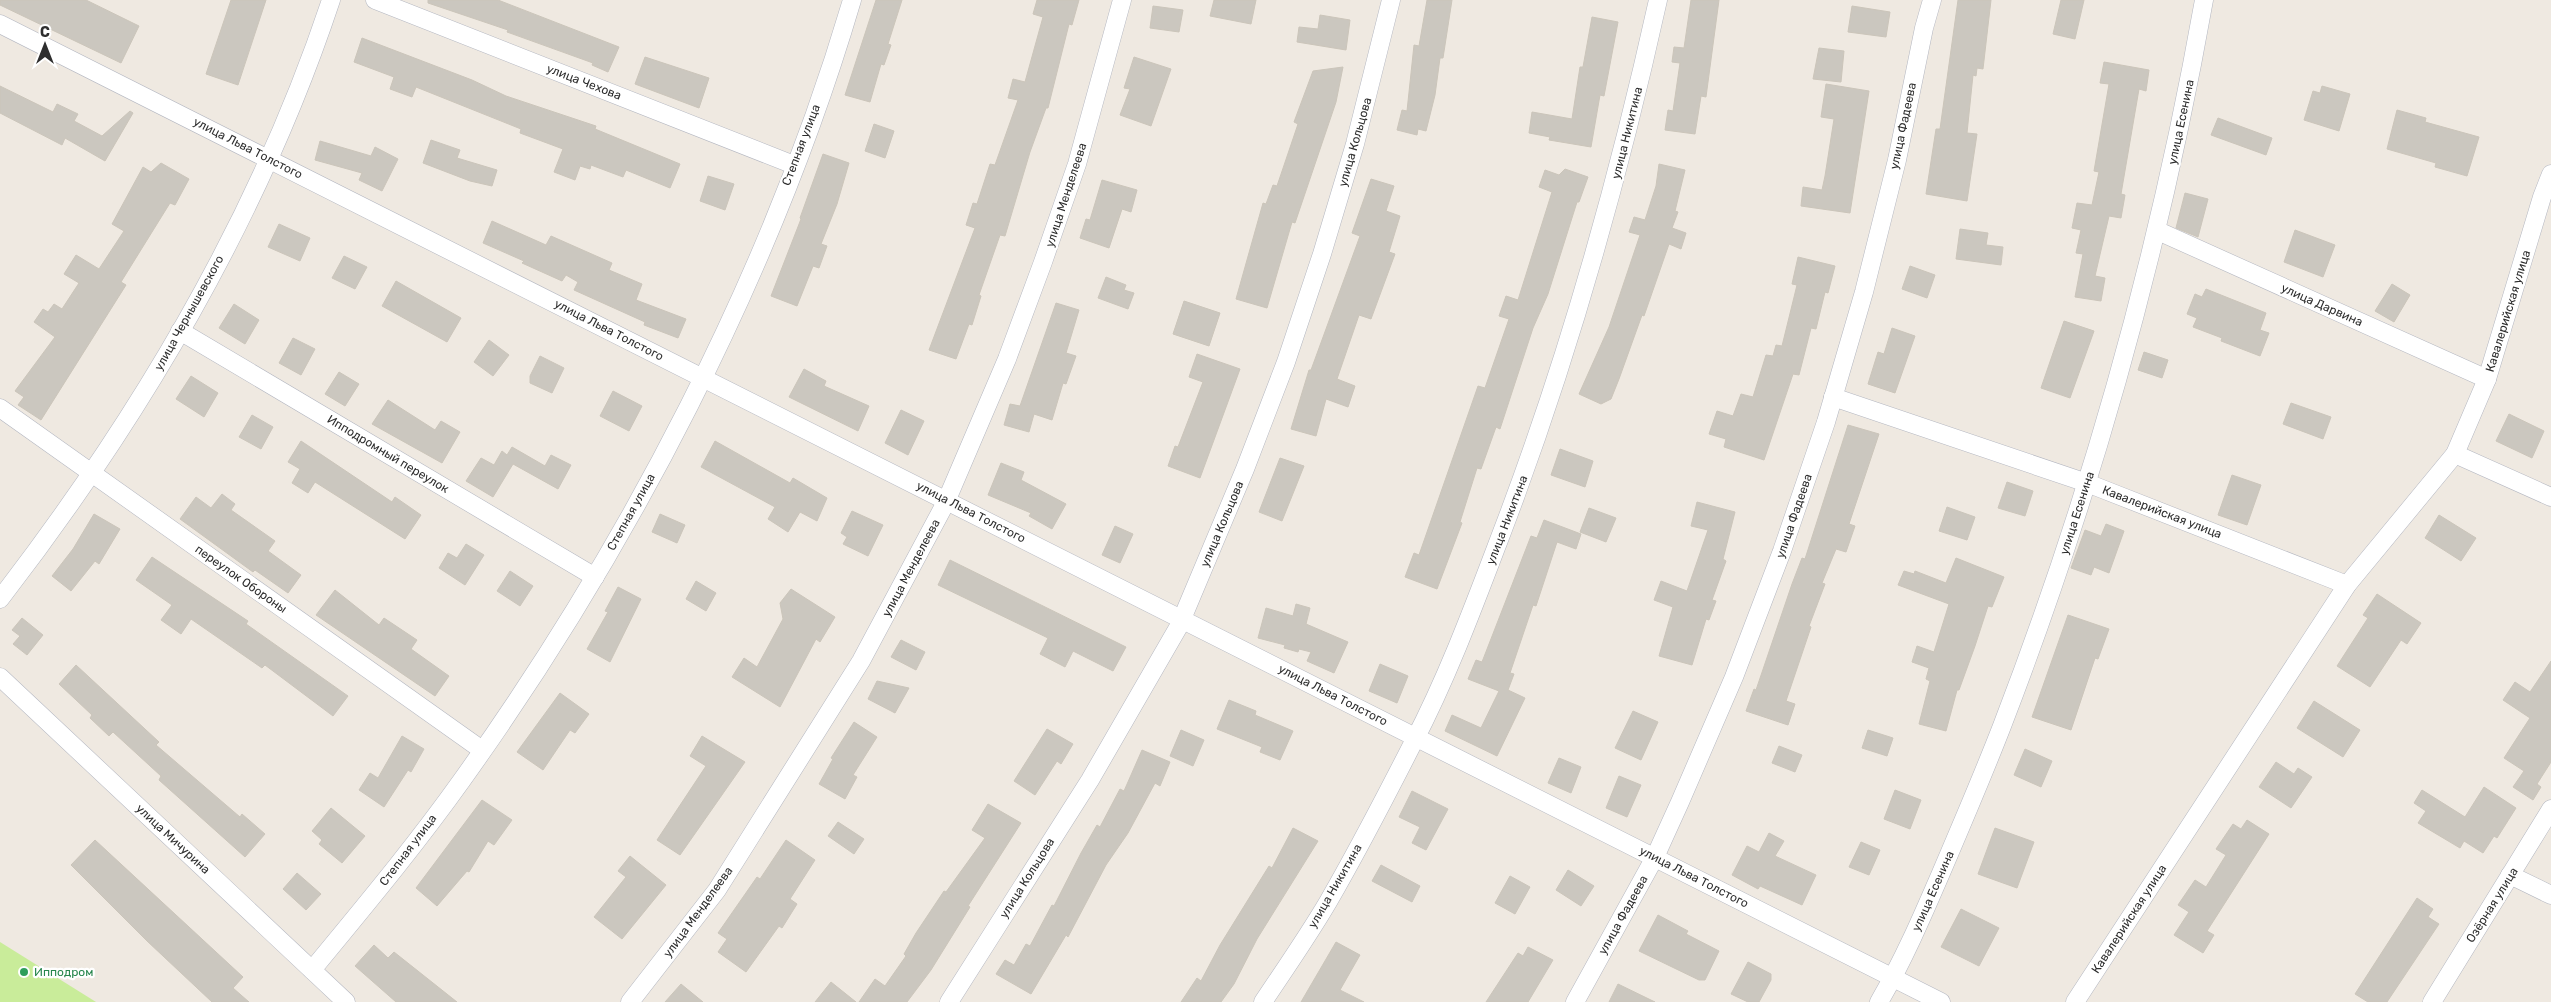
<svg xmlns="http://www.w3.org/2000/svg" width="2551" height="1002" viewBox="0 0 2551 1002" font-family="Rubik,sans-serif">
<rect width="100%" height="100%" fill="#efe9e1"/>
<path fill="#c9ec9a" d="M0,942L96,1002H0Z"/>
<g fill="#cbc7bf" stroke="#cbc5ba">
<path d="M0,0H86L139,26L121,63L0,5Z"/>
<path d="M231,0H266L238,85L206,74Z"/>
<path d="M428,0H498L619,47L608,72L592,65L593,63L507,32L508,30L428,3Z"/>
<path d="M876,0H902L888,44L891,45L884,65L881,64L870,102L845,95Z"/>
<path d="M1037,0H1079L1072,25L1069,24L1048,108H1046L1030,152L1005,236L1000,235L979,295L981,296L972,325L969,324L956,359L929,350L975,228L966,225L973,203L977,204L990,164L995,165L1018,100L1008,98L1013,79L1025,82L1043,17L1033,14Z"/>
<path d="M1214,0H1256L1251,24L1210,16Z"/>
<path d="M1427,0H1452L1443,58H1440L1435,95L1426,131L1418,129L1417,135L1397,130L1402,110L1407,111L1414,45L1419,46Z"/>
<path d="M1691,0H1719L1706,97L1701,96L1695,134L1665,130L1668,110L1673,111L1680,63L1672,62L1674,47L1684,48Z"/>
<path d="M1958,0H1991L1983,69L1977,68L1976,76L1973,75L1967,133L1977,134L1967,201L1926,194L1936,129H1940Z"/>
<path d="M2061,0H2084L2075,39L2053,34Z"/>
<path d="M1153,6L1183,10L1179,32L1150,28Z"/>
<path d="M1852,6L1890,12L1886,37L1848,32Z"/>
<path d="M1320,15L1350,20L1346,50L1297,42L1299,27L1318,29Z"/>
<path d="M1592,17L1618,22L1604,96L1600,95L1591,147L1549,140L1550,137L1529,133L1532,112L1572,119L1580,67H1583Z"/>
<path d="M362,38L472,80L506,96L596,126L595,129L680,164L670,188L626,170L623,177L591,165L590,169L580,166L575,180L554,172L563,149L520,133L521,129L416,87L412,97L390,89L394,77L354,62Z"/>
<path d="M1819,48L1844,51L1841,82L1813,79Z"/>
<path d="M645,57L709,78L699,108L635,84Z"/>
<path d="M1134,57L1171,69L1151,126L1120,115L1130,89L1124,88Z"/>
<path d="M2104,62L2149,70L2146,91L2139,89L2121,194L2125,195L2121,218L2109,216L2095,276L2105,278L2101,301L2075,297L2083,254L2076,253L2081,230L2072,228L2077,203L2092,205L2099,172L2094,171L2109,84L2100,83Z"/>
<path d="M1343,67L1336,102L1295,223L1292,222L1267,308L1236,299L1263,203L1266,204L1273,185L1277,186L1298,124L1294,122L1313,71Z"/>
<path d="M1826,84L1869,91L1850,213L1801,206L1803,187L1822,190L1825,176L1834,119L1821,117Z"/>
<path d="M0,86L53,112L57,104L78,114L74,121L102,136L130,111L133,113L105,161L65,138L62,145L0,113Z"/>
<path d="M2322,86L2350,94L2339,131L2304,120L2313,91L2320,93Z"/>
<path d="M2397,110L2426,118L2425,122L2479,137L2467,176L2435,167L2436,163L2387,149Z"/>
<path d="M2218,118L2272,138L2266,155L2211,135Z"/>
<path d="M874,124L894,131L885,158L865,151Z"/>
<path d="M431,140L460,150L457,158L497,170L492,186L470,181L423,163Z"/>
<path d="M320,141L371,156L375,147L398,159L382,191L359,180L362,173L315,160Z"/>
<path d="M823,154L849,163L837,204L821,244L827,246L819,268L813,266L797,306L771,296L801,219L800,218Z"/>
<path d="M161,163L189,179L175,205L170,203L121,282L126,285L41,420L18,405L24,397L15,391L55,337L34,322L43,309L48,312L54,304L62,309L79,283L64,274L76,255L99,269L124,231L112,224L143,167L151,172Z"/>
<path d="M1659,164L1685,170L1675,211L1678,212L1672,228L1686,233L1681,249L1669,244L1644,316L1642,315L1619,379L1611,399L1601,404L1579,394L1609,327L1640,235L1629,232L1634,217L1645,220L1656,186Z"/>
<path d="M1565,169L1588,177L1579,202H1577L1548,294L1533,328L1500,429L1496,427L1481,469L1477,468L1460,522L1462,523L1437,589L1405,577L1414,553L1419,555L1478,386L1485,388L1509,319L1499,316L1506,296L1518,300L1552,192L1539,187L1545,170L1559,175Z"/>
<path d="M708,176L734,184L725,210L700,201Z"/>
<path d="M1371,179L1394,186L1386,211L1400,216L1389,252L1395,254L1371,319L1359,315L1337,379L1355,386L1348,407L1326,399L1316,436L1291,429L1309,370H1311L1360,236L1352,233Z"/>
<path d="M1102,180L1137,190L1131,212L1122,209L1109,248L1080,238L1086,219L1090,220Z"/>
<path d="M2185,193L2208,199L2198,237L2176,228Z"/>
<path d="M492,221L546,245L551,236L612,263L609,270L642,284L636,300L686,319L678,338L644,325L645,322L574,290L578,282L566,275L562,281L522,263L524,261L483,243Z"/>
<path d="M279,224L310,238L300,261L268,247Z"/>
<path d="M1960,229L1988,233L1986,245L2003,247L2001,265L1956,259Z"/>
<path d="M2295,230L2335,245L2323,277L2284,262Z"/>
<path d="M344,256L367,267L355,289L332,278Z"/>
<path d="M1798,257L1835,266L1828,293L1825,292L1816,329L1811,328L1799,375L1793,374L1764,460L1724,447L1726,439L1709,434L1717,411L1733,416L1741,394L1753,397L1766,355L1773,356L1776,345L1782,346L1797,285L1792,284Z"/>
<path d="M1910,266L1935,275L1927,298L1902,289Z"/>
<path d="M1106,277L1126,285L1124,290L1134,293L1128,309L1098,298Z"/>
<path d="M396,281L461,318L447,342L382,306Z"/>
<path d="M2392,284L2410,295L2394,322L2375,311Z"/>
<path d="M2206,289L2266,313L2260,330L2269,333L2260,356L2221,341L2222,338L2193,327L2197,318L2187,314L2195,294L2202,297Z"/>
<path d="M1184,301L1220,313L1209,346L1173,334Z"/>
<path d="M1056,303L1079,310L1066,353L1076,356L1066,384L1063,383L1052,420L1034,414L1029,432L1004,425L1010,404L1020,406Z"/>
<path d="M234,304L259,320L245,344L219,328Z"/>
<path d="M2064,321L2094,331L2070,398L2041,388Z"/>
<path d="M1892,328L1915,336L1895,393L1868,384L1878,352L1884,354Z"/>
<path d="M293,338L315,349L301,375L279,363Z"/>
<path d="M489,340L509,355L493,376L474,362Z"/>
<path d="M2144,352L2168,360L2162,378L2138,370Z"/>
<path d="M1197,354L1240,369L1200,478L1168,466L1175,446L1178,447L1203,382L1189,377Z"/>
<path d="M540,356L564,368L552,393L530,383V376Z"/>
<path d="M804,369L826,381L824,386L869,406L858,431L789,397Z"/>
<path d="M339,372L359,384L345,406L325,394Z"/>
<path d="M191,376L218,393L204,417L176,399Z"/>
<path d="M613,391L642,406L629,431L600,416Z"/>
<path d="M388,400L435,430L441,421L460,432L442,463L372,424Z"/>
<path d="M2291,403L2331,417L2323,439L2283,424Z"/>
<path d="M901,410L924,421L908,455L885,443Z"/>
<path d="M2509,414L2544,431L2532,458L2496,441Z"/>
<path d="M252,415L273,427L261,449L239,437Z"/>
<path d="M1848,425L1879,434L1849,524L1855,526L1846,552L1836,549L1822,583L1825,584L1809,626L1811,627L1786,701L1795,704L1788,725L1746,711L1754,689L1756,690L1792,584L1802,558L1805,559Z"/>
<path d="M301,441L392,502L395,497L421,515L405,539L315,482L308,493L292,483L300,469L288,462Z"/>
<path d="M715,441L790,483L793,478L827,498L817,521L800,512L788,532L768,519L775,507L701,467Z"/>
<path d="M512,447L545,466L551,455L571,465L558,489L513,464L493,497L466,481L481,458L494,465L502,451L507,455Z"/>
<path d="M1560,449L1593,461L1585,487L1551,475Z"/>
<path d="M1280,458L1304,466L1282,521L1259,512Z"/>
<path d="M1001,463L1024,472L1021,480L1066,504L1052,529L1029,516L1031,513L988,495Z"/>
<path d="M2232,475L2261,485L2247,525L2218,515Z"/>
<path d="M2007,482L2033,491L2025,516L1998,508Z"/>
<path d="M222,494L235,504L231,510L275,541L268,551L301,575L288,593L255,570L253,572L180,519L196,497L211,508Z"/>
<path d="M1697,502L1735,512L1723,559L1726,561L1712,600L1716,601L1709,620L1706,619L1692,665L1659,656L1673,607L1654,600L1661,581L1687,591L1708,530L1691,526Z"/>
<path d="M1947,507L1975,517L1967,540L1939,531Z"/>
<path d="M1589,508L1616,518L1606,542L1580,532Z"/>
<path d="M852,511L883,525L868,556L843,544L847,537L841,533Z"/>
<path d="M94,514L120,529L99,564L95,561L71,591L52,576L73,549Z"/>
<path d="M660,514L685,525L677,543L652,532Z"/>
<path d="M2439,515L2476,538L2461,561L2425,538Z"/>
<path d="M1544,520L1581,534L1576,549L1557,542L1536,606L1533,605L1510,673L1514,674L1508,690L1525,698L1497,756L1445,731L1452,715L1481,728L1499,691L1468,679L1476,660L1482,662L1531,536L1537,538Z"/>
<path d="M2106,524L2124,531L2109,573L2094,567L2091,575L2071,568L2085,530L2101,536Z"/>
<path d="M1115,526L1133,534L1120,563L1102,555Z"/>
<path d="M466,544L484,555L465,585L439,568L448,553L457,558Z"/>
<path d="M152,557L248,621L246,624L348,696L333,716L265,665L262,668L191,619L181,634L161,620L172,605L136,580Z"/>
<path d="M1956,558L2004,577L1992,607L1988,606L1975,646L1959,690H1957L1946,731L1919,724L1930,681L1926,679L1929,668L1912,662L1917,646L1934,652L1949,604L1898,585L1904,571L1914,574L1915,571L1946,583Z"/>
<path d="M950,560L1126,647L1113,671L1073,651L1065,667L1040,654L1048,638L938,585Z"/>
<path d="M510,571L533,586L520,606L497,591Z"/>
<path d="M696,581L716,593L706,611L686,599Z"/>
<path d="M618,587L641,599L610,662L587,649L608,612L605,611Z"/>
<path d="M791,589L835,617L820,642L816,639L780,707L732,677L744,658L757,667L783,619L780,603Z"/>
<path d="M335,590L379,625L384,618L417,640L411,649L449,676L435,696L316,615Z"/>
<path d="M2377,594L2421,623L2407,644L2401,640L2370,687L2337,666L2368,618L2363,615Z"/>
<path d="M1296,604L1310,608L1306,624L1348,642L1334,673L1307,661L1311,652L1299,649L1298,652L1284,648L1285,645L1258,638L1266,608L1293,616Z"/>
<path d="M2068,615L2109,629L2098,659L2095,658L2071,730L2032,717Z"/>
<path d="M22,618L43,635L27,655L13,644L20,636L12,630Z"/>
<path d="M901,640L925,652L916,670L891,657Z"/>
<path d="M2551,661V762L2537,784L2541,787L2533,800L2513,787L2524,771L2504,758L2530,718L2503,700L2515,682L2530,692Z"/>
<path d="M1380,664L1408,676L1397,703L1369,691Z"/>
<path d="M76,665L159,742L156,745L240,817L242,814L265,834L245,857L159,780L161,776L113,732L109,736L90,718L92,715L59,684Z"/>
<path d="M877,681L909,688L895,713L868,699Z"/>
<path d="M560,693L589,714L575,733L570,730L543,770L517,752Z"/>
<path d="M1229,700L1256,711L1255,715L1293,731L1280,760L1260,752L1262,747L1217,729Z"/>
<path d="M2314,701L2360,730L2343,757L2297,728Z"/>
<path d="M1633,711L1658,722L1641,760L1615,748Z"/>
<path d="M854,722L877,737L853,775L857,777L845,799L819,784L833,759L831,758Z"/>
<path d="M1047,729L1073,744L1061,764L1057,761L1035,795L1014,781Z"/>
<path d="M1181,730L1204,740L1193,766L1170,756Z"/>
<path d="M1868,730L1893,738L1887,756L1862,748Z"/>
<path d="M402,736L424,749L411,772L408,770L384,807L359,790L370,773L378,778Z"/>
<path d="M702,736L745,762L680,855L657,840L706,766L690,756Z"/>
<path d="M1779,746L1802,755L1795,772L1772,763Z"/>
<path d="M2025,749L2052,761L2041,787L2014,775Z"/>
<path d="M1142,750L1170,762L1160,786L1155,783L1128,833L1106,865L1068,937L1066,935L1031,994L996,974L1005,960L1014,965L1026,944L1030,946L1052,905L1054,906L1081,853L1097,825L1100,827L1120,789L1124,791Z"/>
<path d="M1559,758L1581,767L1571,793L1548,783Z"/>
<path d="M2276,762L2294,774L2298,768L2312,777L2291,808L2259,787Z"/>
<path d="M1619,776L1641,785L1627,817L1606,808Z"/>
<path d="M2484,787L2516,808L2497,838L2494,836L2483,853L2464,841L2460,848L2418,823L2426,811L2414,803L2422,790L2465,817Z"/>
<path d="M1895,790L1921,800L1910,829L1884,819Z"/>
<path d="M1412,791L1448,809L1426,850L1412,843L1420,827L1399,817Z"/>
<path d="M482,800L512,820L494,845L488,841L469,872L467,871L437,906L416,888Z"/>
<path d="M988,804L1021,823L968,906L970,907L931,970L907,1002H859L875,979L885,986L906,956L904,954L916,933L944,891L946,892L985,838L972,830Z"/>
<path d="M331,808L365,836L342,863L319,844L322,840L312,831Z"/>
<path d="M2247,820L2269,834L2207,931L2214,935L2203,953L2174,935L2189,912L2178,905L2195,880L2206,887L2226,855L2216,849L2233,824L2241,829Z"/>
<path d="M838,822L864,839L854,854L828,836Z"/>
<path d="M1293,828L1318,841L1257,939L1234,984L1221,1002H1181L1197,978L1201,981L1220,945L1269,866L1272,868Z"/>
<path d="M1995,828L2034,842L2017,888L1978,874Z"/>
<path d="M1769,833L1784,841L1775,856L1816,875L1802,905L1760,886L1758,889L1732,875L1747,846L1759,852Z"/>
<path d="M95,840L243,977L233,988L249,1002H212L147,941L71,865Z"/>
<path d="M786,840L815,860L790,899L797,904L782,928L779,926L746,972L718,952L727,939L718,933L757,877L760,879Z"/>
<path d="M1861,842L1880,850L1869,875L1849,867Z"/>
<path d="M630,856L666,885L622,939L594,917L626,877L618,871Z"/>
<path d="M1381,865L1420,886L1412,902L1372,881Z"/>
<path d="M1568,870L1594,886L1581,906L1556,890Z"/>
<path d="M297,873L321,894L306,910L283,889Z"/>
<path d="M1510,876L1530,887L1515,914L1495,903Z"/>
<path d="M2417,898L2433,909L2428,917L2439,924L2387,1002H2368L2355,994Z"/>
<path d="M1961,909L1999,928L1979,966L1941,947Z"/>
<path d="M1658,915L1688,931L1686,934L1719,951L1705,980H1699L1639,951Z"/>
<path d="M1336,942L1360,955L1340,990L1364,1002H1301Z"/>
<path d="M374,945L388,958L394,952L457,1002H396L355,966Z"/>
<path d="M1528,947L1553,960L1528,1002H1486L1518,953L1523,956Z"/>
<path d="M1748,962L1771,974V980L1759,1002H1748L1731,994Z"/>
<path d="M831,982L856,1002H815Z"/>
<path d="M681,984L703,1002H665Z"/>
<path d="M1618,984L1655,1002H1609Z"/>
</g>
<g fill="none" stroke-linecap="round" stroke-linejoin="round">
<defs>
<g id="minor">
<path d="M375,0L794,165"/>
<path d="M0,24L1941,1002"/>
<path d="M2158,231L2487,379"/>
<path d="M180,331L595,577"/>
<path d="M1833,397L2087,483L2347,585"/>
<path d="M0,408L482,750"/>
<path d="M2455,454L2551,497"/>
<path d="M0,599C139,419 259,217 331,0"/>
<path d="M0,677L346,1002"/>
<path d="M2510,875L2551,895"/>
<path d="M312,970C363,908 415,846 462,780C628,548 771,275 852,0"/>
<path d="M630,1002L717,890L861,661L945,504L1007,359L1043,262L1077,164L1122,0"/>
<path d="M949,1002L1090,780L1179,626L1245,469L1286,362L1322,254L1355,144L1391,0"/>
<path d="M1263,1002C1285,969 1308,936 1328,902C1358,850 1386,796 1413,743C1448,676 1475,603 1502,532C1568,359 1618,181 1658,0"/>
<path d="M1575,1002L1655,857L1680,802L1734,677L1782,551L1826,422L1864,292L1897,160L1924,28L1932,0"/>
<path d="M1879,1002C1903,961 1922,917 1941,873C1962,824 1983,775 2002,726C2093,490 2160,248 2204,0"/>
<path d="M2075,1002L2347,585L2455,454L2487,379L2542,197L2551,174"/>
<path d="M2432,1002L2551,809"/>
</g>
</defs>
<use href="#minor" stroke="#b4b7c1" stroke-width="19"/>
<use href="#minor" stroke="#fff" stroke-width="18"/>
</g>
<circle fill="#2e9e5b" stroke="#fff" stroke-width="2" cx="24" cy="972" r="5"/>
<g text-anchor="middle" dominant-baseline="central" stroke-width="4.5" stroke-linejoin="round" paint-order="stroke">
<g font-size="12" fill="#2e2e2e" stroke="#fff">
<text transform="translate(584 82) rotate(21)">улица Чехова</text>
<text transform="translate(2181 122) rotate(-78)">улица Есенина</text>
<text transform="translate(1903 126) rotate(-78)">улица Фадеева</text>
<text transform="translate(1627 133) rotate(-76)">улица Никитина</text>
<text transform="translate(1355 142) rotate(-74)">улица Кольцова</text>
<text transform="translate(801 145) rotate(-69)">Степная улица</text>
<text transform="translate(248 148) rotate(27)">улица Льва Толстого</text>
<text transform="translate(1066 195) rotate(-72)">улица Менделеева</text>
<text transform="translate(2322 305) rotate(24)">улица Дарвина</text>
<text transform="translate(2508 311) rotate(-73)">Кавалерийская улица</text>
<text transform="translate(189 313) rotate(-61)">улица Чернышевского</text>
<text transform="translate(609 330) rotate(27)">улица Льва Толстого</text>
<text transform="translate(388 454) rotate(31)">Ипподромный переулок</text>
<text transform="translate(631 512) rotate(-61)">Степная улица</text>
<text transform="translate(971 512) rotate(27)">улица Льва Толстого</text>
<text transform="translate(2162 512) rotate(21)">Кавалерийская улица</text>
<text transform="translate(2077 513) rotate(-72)">улица Есенина</text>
<text transform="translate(1794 516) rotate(-71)">улица Фадеева</text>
<text transform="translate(1507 520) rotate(-69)">улица Никитина</text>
<text transform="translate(1222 524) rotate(-67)">улица Кольцова</text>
<text transform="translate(911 568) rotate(-62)">улица Менделеева</text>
<text transform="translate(241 579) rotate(35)">переулок Обороны</text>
<text transform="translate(1333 695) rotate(27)">улица Льва Толстого</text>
<text transform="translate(173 839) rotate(43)">улица Мичурина</text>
<text transform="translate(408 850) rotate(-53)">Степная улица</text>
<text transform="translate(1694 877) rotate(27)">улица Льва Толстого</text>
<text transform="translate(1027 878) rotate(-58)">улица Кольцова</text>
<text transform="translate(1335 886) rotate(-60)">улица Никитина</text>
<text transform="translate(1933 891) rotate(-66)">улица Есенина</text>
<text transform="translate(2492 905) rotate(-58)">Озёрная улица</text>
<text transform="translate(698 912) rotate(-54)">улица Менделеева</text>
<text transform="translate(1623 915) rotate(-61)">улица Фадеева</text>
<text transform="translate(2129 919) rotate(-57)">Кавалерийская улица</text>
</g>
<g font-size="12" fill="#27864d" stroke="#fff" text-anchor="start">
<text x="34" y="972">Ипподром</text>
</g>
</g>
<g transform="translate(45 45)" stroke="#ffffff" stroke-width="4" paint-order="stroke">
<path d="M0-4L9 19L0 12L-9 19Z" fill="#2e2e2e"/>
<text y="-8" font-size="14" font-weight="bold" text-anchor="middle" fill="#2e2e2e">С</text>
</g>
</svg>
